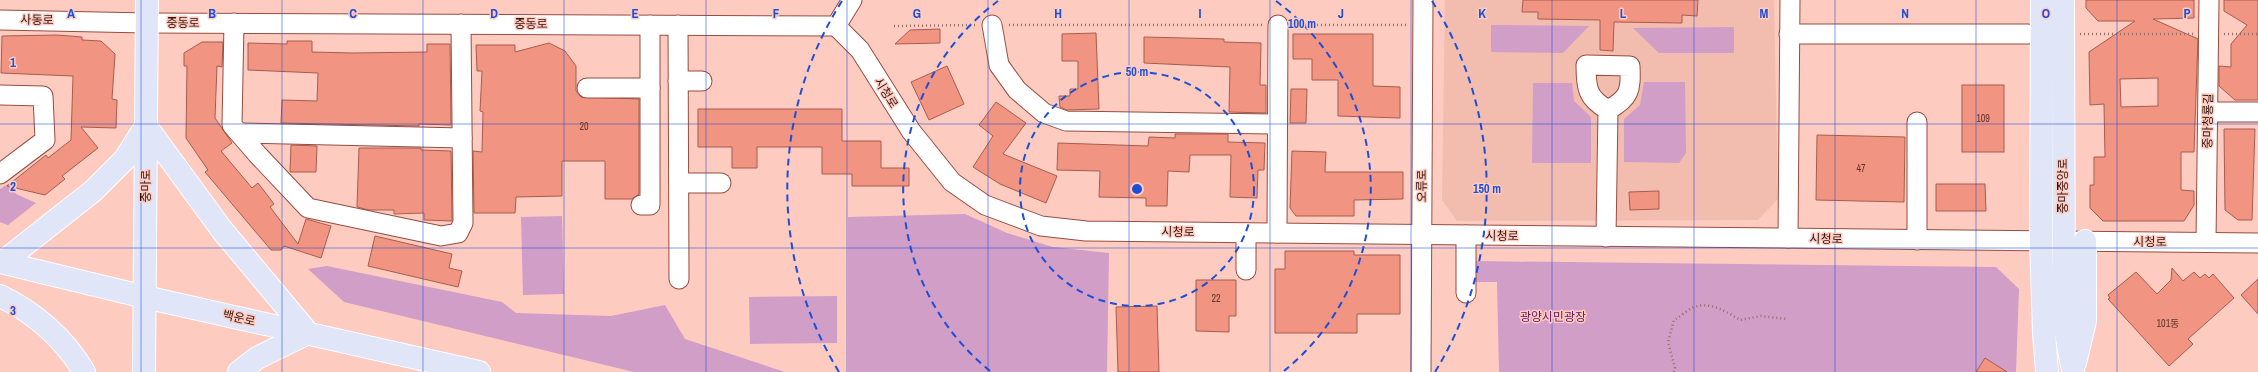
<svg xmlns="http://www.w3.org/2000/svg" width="2258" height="372" viewBox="0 0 2258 372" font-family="'Archivo Narrow','Noto Sans KR',sans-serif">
<rect width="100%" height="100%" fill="#fecbc0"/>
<path fill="#f2bcaf" d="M1445,0H1774L1778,199L1758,220L1457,221L1442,200Z"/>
<g fill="#d09ec7">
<path d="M1491,25L1589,26L1563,53L1491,52Z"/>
<path d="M1734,27V53H1659L1633,28Z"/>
<path d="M1644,82H1685L1686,153L1679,163L1624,162V119L1640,105Z"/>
<path d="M1533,83H1572L1574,101L1591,117V163H1532Z"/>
<path d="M8,184L16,194L36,203L8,225L0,222V189Z"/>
<path d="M965,214L1007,233L1053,247L1109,253L1107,372H848V217Z"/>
<path d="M562,216L564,294L523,295L521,217Z"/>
<path d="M1471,261L1996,267L2019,289L2016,372H1499L1497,282H1471Z"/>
<path d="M327,266L502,302L516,313L611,316L665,305L685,339L785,372H634L344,302L308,269Z"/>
<path d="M837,296V343L750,344L749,297Z"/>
</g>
<g fill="#f19582" stroke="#a75d4e" fill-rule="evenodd">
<path d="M1523,0H1698L1697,16L1682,15V23L1614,22L1613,51L1600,50V20L1538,19V12H1522Z"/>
<path d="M2086,0H2194V18L2153,19L2198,39L2194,152H2181V190L2194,191V205L2184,221H2103L2090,208V185H2094V157H2105L2104,104L2090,105L2089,52L2135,21H2098L2086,8ZM2158,78V106L2121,107L2120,79Z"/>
<path d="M2224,0H2258V100H2235L2219,86V66L2231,67V44L2247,25L2224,11Z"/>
<path d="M940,29V43L895,44L910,30Z"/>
<path d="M1096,33L1099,109L1067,110L1060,107L1059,96H1070V89H1078V61H1062V34Z"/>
<path d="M1293,34H1373V86L1400,87V118L1338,116V80H1312V59H1293Z"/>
<path d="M57,35L82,37V40L101,41L115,54L112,99L117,100L116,128L81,127L98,148L62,176L65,179L45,195L7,186L46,155L48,158L71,140L73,76L1,73L2,36Z"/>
<path d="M1144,37L1224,39V42L1261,43L1260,85H1266V113L1229,112L1230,67L1144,63Z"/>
<path d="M287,41H312V52L353,53L427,52V44H450L451,125L419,124V126L281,123L282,100L317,101L318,73L248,70V43L287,44Z"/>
<path d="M202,42H223L222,67L217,66L215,118L232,143L221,151L252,188L258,183L274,204L270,207L298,244L306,219L331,226L321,258L284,246L281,250H271L205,172L208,170L186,138L187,66H184V53Z"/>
<path d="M549,43L565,51L576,66V91L581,97L639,99V194L632,199H605V161H562V196L516,197L515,213H474L473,151L482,152L483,112L480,111L482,71H477L476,45H515V52Z"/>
<path d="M947,66L964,104L929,120L911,82Z"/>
<rect x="1962" y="85" width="42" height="67"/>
<path d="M1291,89H1307L1306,123H1290Z"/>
<path d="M996,102L1026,123L1003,154L1057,176L1046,203L1000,184L973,167L993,136L979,125Z"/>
<path d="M698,109H842V141H881V168H909V186H852V174H822V147H757V168H732V147H698Z"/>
<path d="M2224,129H2255L2252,220H2238L2225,210Z"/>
<path d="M1175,134H1228V142L1265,143L1264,170H1258L1257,198L1230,197L1231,155H1190L1189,172L1168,171L1167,206H1146V198L1099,197L1100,171L1057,170L1058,143L1148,146L1149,137L1175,138Z"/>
<path d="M1817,135L1905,137L1904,202L1816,200Z"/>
<path d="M291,145L317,146L316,172H290Z"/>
<path d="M359,148H421V150L451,151L452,221L424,220V213L394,214V210H369L357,207Z"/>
<path d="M1292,151L1326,152L1325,172H1403V199L1354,200V216H1296L1290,208Z"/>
<path d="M1936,184H1985L1986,211H1936Z"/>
<path d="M1659,191V209L1630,210L1629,192Z"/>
<path d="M375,236L452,254L449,268L462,271L458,287L368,266Z"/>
<path d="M1285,251H1354V255H1400V314H1357V333H1275V269H1285Z"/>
<path d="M2172,268L2183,281L2194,272L2200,278L2205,274L2209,278L2213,274L2234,298L2188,339L2193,344L2169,366L2108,299L2110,298L2108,295L2136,272L2157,294L2171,280Z"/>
<path d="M2258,279V314L2241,295Z"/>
<path d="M1196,280H1236V316H1229V332L1196,331Z"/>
<path d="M1157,306L1159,372H1118L1116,307Z"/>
<path d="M1985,358L2007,372H1976Z"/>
</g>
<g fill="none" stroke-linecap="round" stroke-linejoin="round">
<defs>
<g id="minor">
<path d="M0,20L147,23L836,26L852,0"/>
<path d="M234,23L232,125L257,154L308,208L441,236L458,233L463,223L461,24"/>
<path d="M678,25L679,279"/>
<path d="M992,25L999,65L1017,90L1044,113L1066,121L1277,124"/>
<path d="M836,26L860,50L911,131L952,182L985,205L1041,226L1086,231L2258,243"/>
<path d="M1789,34H2028"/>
<path d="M678,81H702"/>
<path d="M587,88H650"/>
<path d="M0,95L43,96L45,140L0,174"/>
<path d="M2209,112H2258"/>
<path d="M240,133L462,138"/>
<path d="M679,183H721"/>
<path d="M641,205H650V25"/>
<path d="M1246,233V270"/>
<path d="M1277,233L1278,25"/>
<path d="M1606,237L1608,110C1630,98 1631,90 1630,66L1586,65C1586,88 1587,98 1608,110"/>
<path d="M1788,238L1790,0"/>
<path d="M1917,240V122"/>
<path d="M2206,242L2209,0"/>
<path d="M1466,293V235"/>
<path d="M1421,372L1423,0"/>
</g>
<g id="major">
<path d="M2042,0L2041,241L2044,333L2047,372"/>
<path d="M2063,0L2064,322L2073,372"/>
<path d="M146,126L222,230L308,333"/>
<path d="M0,262L145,297L479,372"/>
<path d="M3,262L93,191L125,159L146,126"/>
<path d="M0,296C34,312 65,339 84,372"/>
<path d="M2075,363L2085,321V241"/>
<path d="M144,372L147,0"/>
<path d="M239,372L257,358L308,333"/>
</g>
</defs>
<use href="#minor" stroke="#964d3f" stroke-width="21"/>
<use href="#major" stroke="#fff" stroke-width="24"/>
<g stroke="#976e66" stroke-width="2.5" stroke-dasharray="1 3" stroke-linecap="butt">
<path d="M1009,25H1262"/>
<path d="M1293,25H1406"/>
<path d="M894,26L976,25"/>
<path d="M2080,34H2193"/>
<path d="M2224,34H2258"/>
<path d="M1674,372L1675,368L1668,342L1674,320C1680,317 1686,311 1692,308C1709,300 1727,312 1740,320L1761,316L1787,319"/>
</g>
<use href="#minor" stroke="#fff" stroke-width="19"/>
<use href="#major" stroke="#e0e5f7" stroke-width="22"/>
</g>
<path fill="none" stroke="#1d4ed8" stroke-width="1" stroke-opacity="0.55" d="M141,0V372M282,0V372M423,0V372M564,0V372M706,0V372M847,0V372M988,0V372M1129,0V372M1270,0V372M1411,0V372M1552,0V372M1694,0V372M1835,0V372M1976,0V372M2117,0V372M0,124H2258M0,248H2258"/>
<g fill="none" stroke="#1d4ed8" stroke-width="2" stroke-dasharray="7 5">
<circle cx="1137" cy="189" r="117"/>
<path d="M990 371A234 234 0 0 1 998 1M1276 1A234 234 0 0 1 1284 371"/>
<path d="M839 372A350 350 0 0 1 842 1M1432 1A350 350 0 0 1 1435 372"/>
</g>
<g text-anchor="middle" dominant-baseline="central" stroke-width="3" stroke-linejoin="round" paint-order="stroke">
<g font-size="10" fill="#62342b">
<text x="1983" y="118">109</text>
<text x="584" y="126">20</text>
<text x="1861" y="168">47</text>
<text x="1216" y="298">22</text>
<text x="2168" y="323">101동</text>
</g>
<g font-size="12" fill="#32140e" stroke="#fecbc0">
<text transform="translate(37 20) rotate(1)">사동로</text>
<text x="183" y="23">중동로</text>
<text x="531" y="24">중동로</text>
<text transform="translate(886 93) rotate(58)">시청로</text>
<text transform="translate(2208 121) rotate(-89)">중마청룡길</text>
<text transform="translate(146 186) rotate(-90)">중마로</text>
<text transform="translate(1422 186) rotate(-90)">오류로</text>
<text transform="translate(2063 186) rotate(-90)">중마중앙로</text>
<text transform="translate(1178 232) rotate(1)">시청로</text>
<text transform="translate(1502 236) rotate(1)">시청로</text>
<text transform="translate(1826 239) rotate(1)">시청로</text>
<text x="2150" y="242">시청로</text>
<text transform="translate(239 318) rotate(13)">백운로</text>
</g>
<g font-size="12" fill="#681460" stroke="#fecbc0">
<text x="1553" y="317">광양시민광장</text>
</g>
</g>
<g font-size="13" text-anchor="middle" font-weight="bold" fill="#1d4ed8" stroke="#fecbc0" stroke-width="3" stroke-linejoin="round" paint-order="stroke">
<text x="71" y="18">A</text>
<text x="212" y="18">B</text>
<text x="353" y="18">C</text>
<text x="494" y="18">D</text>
<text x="635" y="18">E</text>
<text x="776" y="18">F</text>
<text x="917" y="18">G</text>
<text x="1058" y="18">H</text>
<text x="1200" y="18">I</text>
<text x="1341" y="18">J</text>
<text x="1482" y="18">K</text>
<text x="1623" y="18">L</text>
<text x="1764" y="18">M</text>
<text x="1905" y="18">N</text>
<text x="2046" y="18">O</text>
<text x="2187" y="18">P</text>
<text x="13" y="67">1</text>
<text x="13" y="191">2</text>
<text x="13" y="315">3</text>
</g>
<circle cx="1137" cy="189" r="6" fill="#1d4ed8" stroke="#fecbc0" stroke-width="2"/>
<g font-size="12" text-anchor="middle" font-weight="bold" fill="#1d4ed8" stroke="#fecbc0" stroke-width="3" stroke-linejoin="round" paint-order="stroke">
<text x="1302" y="28">100 m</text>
<text x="1137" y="76">50 m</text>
<text x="1487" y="193">150 m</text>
</g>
</svg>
